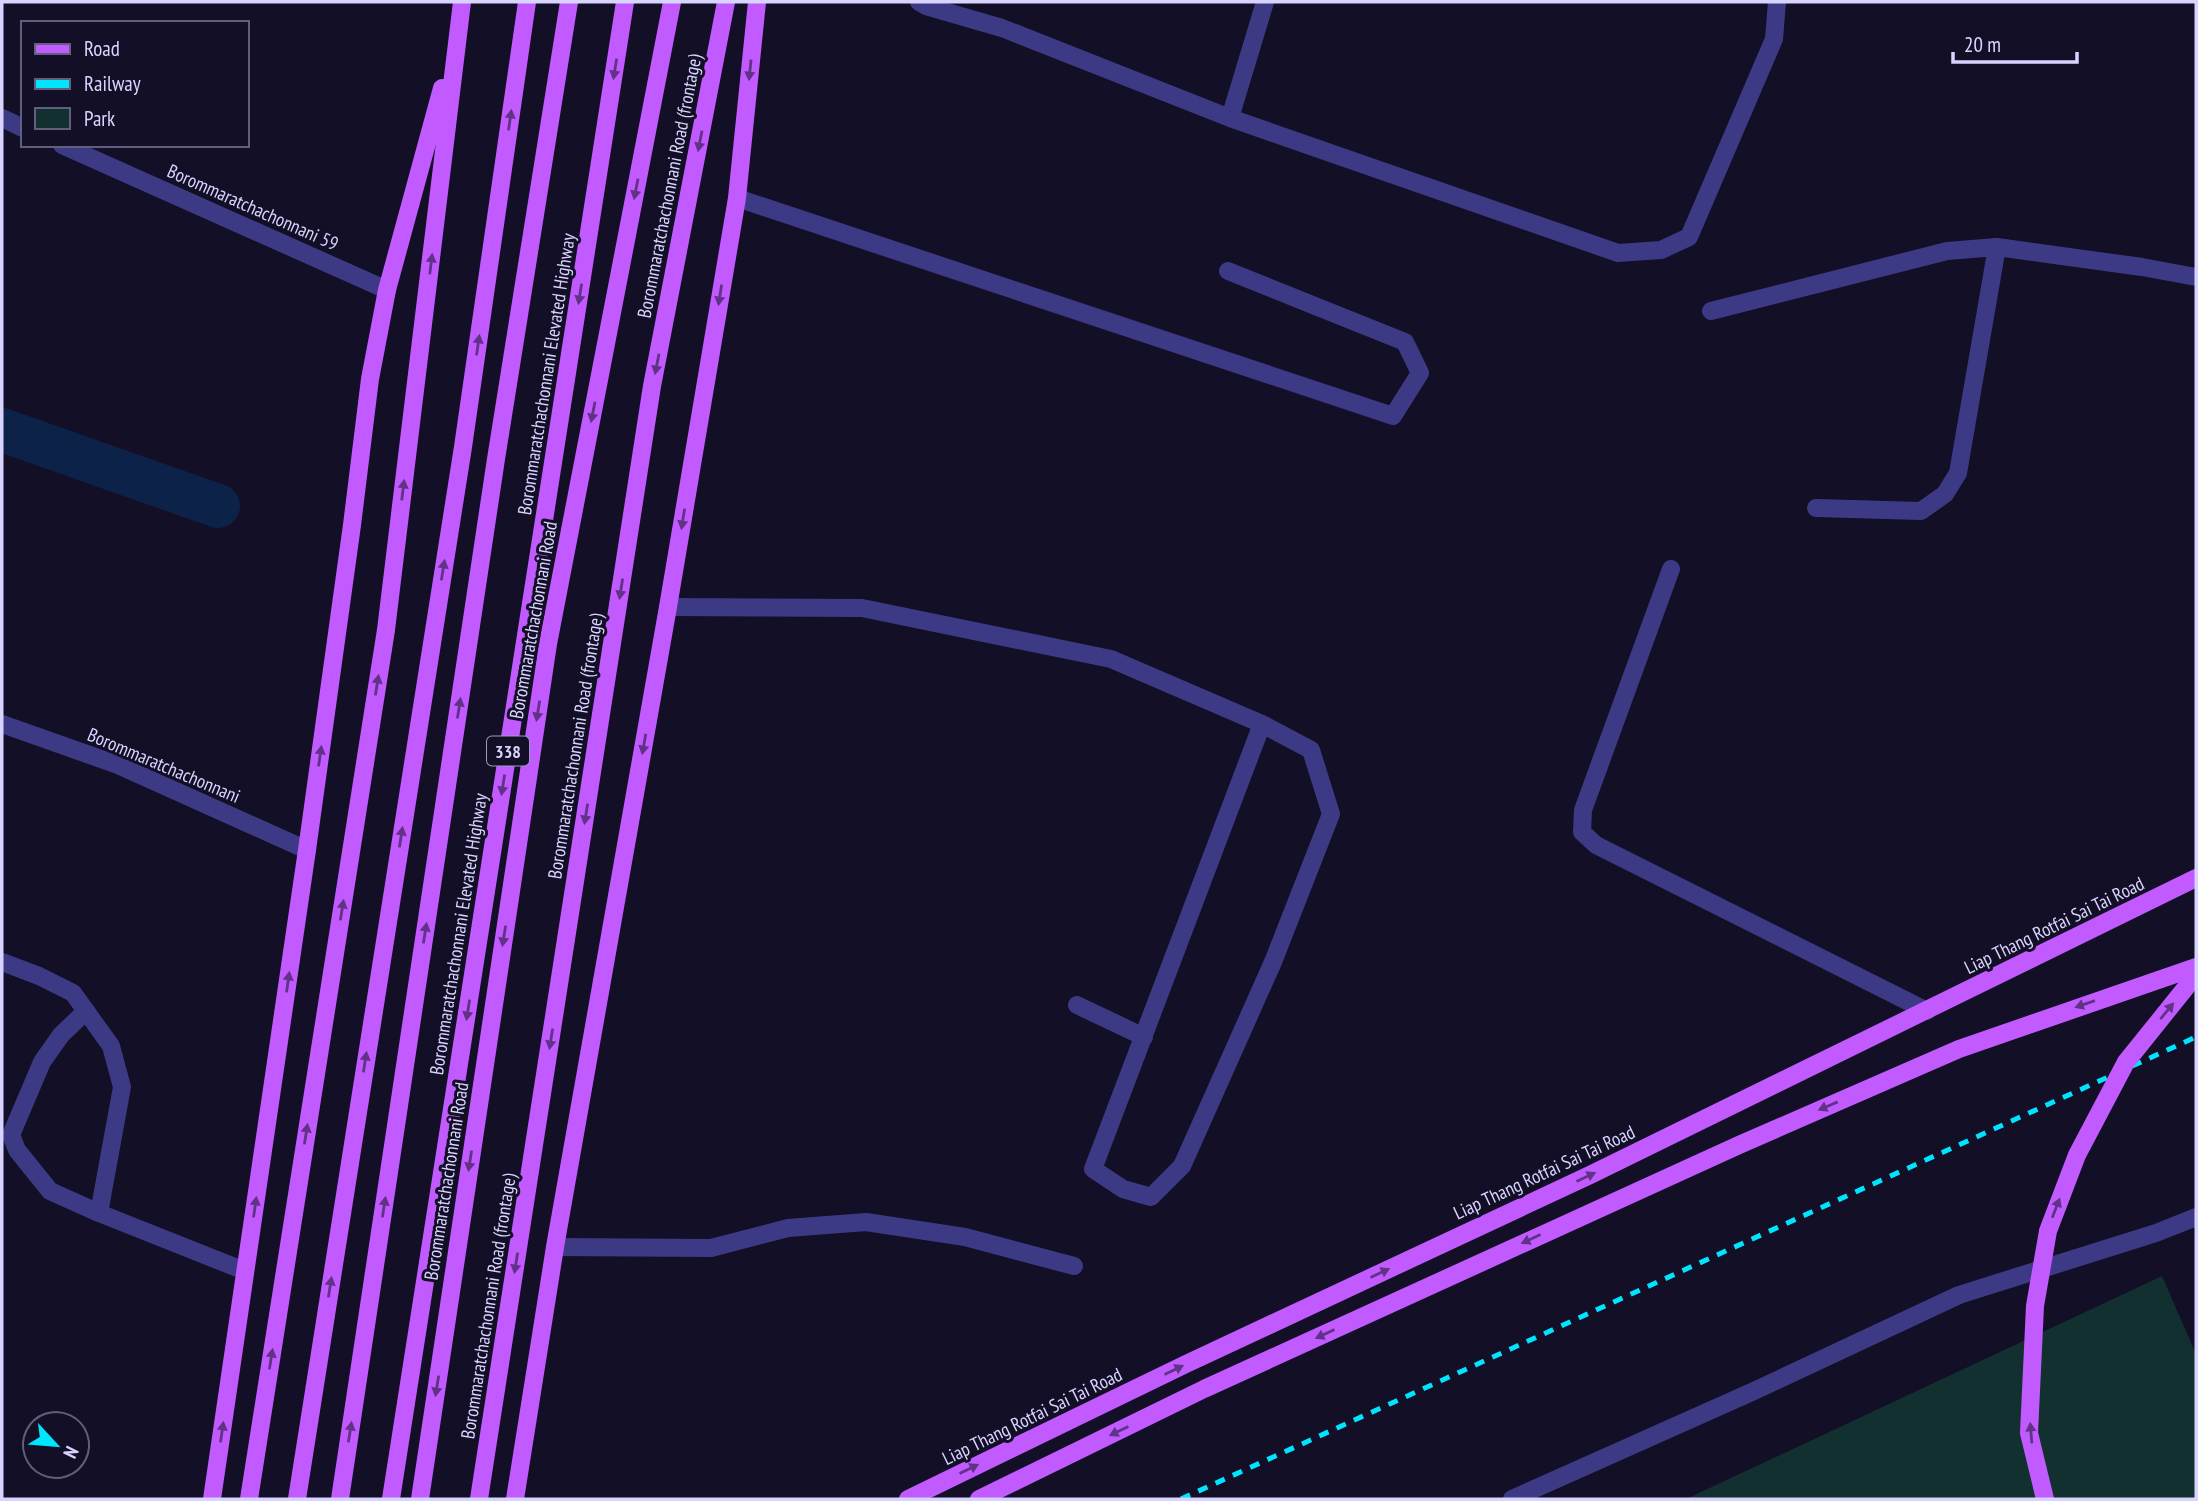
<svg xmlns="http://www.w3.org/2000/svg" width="2198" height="1501" viewBox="0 0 2198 1501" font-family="'PT Sans Narrow',sans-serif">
<rect width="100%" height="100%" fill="#130f26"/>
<path fill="#12302f" d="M2162,1276L2196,1354V1499H1686Z"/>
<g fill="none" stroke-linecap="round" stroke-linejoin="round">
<path stroke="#0c2248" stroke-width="44" d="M2,430L218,506"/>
<g stroke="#3d3a85" stroke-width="18">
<path d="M919,2L926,6L1002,28L1230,118L1618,253L1661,250L1689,237L1774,39L1777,2"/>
<path d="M2,118L23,128"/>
<path d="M1230,118L1265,2"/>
<path d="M62,145L387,290"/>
<path d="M737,198L1393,416L1420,373L1405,342L1228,271"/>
<path d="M1711,311L1947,251L1997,247L2142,267L2196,277"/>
<path d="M1816,508L1921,511L1945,494L1958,473L1997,247"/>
<path d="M1671,569L1583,810L1582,832L1596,845L1927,1011"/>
<path d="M668,607L862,608L1111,659L1262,724L1311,750L1331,814L1273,962L1182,1166L1151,1197L1123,1189L1093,1169L1262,724"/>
<path d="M2,724L118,765L307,850"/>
<path d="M2,962L39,976L73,993L111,1046L122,1087L99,1213"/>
<path d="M1077,1005L1144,1037"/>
<path d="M86,1011L61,1035L42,1062L11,1135L17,1150L50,1191L99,1213L245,1271"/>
<path d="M555,1247L711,1248L788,1228L866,1222L965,1237L1074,1266"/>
<path d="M1512,1499L1754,1391L1959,1295L2156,1233L2196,1217"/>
</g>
<g stroke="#c25bff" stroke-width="18">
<path d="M212,1499L307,850L352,525L370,379L387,290L442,88"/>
<path d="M249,1499L386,630L462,2"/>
<path d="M297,1499L463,447L527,2"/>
<path d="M340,1499L496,459L569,2"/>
<path d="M391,1499L625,2"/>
<path d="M420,1499L548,644L672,2"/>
<path d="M479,1499L652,386L726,2"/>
<path d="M515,1499L555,1247L668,607L737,198L757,2"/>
<path d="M908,1499L1186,1364L1590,1175L2196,878"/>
<path d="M979,1499L1204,1389L1739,1145L1959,1049L2196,967"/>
</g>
<path stroke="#00e5ff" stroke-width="5" stroke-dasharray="10 9" stroke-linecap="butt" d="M1181,1499L2196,1037"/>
<path stroke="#c25bff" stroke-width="18" d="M2045,1499L2029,1433L2035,1306L2048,1231L2077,1155L2126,1062L2196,975"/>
</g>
<defs><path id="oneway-solid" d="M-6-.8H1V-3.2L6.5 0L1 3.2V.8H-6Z" transform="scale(1.75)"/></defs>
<g fill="#623188">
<use href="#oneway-solid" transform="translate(615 69) rotate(99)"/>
<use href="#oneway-solid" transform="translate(750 70) rotate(96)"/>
<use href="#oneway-solid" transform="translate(510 120) rotate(-82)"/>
<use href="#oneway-solid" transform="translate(700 141) rotate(101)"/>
<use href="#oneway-solid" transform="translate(636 189) rotate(101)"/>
<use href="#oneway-solid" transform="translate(431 264) rotate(-83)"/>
<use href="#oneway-solid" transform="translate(580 294) rotate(99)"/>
<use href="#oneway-solid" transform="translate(720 295) rotate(99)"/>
<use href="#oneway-solid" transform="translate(478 345) rotate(-82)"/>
<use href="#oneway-solid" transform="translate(657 364) rotate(101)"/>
<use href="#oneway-solid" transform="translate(593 412) rotate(101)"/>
<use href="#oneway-solid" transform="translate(403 490) rotate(-83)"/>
<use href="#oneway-solid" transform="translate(683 519) rotate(99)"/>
<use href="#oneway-solid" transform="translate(443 570) rotate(-81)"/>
<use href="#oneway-solid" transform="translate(621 589) rotate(99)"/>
<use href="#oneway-solid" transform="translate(377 685) rotate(-81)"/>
<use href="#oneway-solid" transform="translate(459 708) rotate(-81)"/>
<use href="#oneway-solid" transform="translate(538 711) rotate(99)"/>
<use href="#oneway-solid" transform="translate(644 744) rotate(100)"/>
<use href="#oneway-solid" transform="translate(320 756) rotate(-82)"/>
<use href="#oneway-solid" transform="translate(503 785) rotate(99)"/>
<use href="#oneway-solid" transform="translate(586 814) rotate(99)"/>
<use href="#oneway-solid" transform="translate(401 837) rotate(-81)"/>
<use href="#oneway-solid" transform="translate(342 910) rotate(-81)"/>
<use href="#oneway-solid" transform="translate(425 933) rotate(-81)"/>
<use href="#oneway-solid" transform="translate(504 936) rotate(99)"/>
<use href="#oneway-solid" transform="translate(288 982) rotate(-82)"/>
<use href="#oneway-solid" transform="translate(2085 1004) rotate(161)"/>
<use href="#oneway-solid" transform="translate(468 1010) rotate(99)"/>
<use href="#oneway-solid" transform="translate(2167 1011) rotate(-51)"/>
<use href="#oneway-solid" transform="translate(551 1039) rotate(99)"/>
<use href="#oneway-solid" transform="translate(365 1062) rotate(-81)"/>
<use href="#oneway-solid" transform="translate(1828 1106) rotate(157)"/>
<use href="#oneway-solid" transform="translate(306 1134) rotate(-81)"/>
<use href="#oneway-solid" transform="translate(470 1161) rotate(99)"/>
<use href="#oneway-solid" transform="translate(1586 1177) rotate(-25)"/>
<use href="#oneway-solid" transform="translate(255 1207) rotate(-82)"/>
<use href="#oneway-solid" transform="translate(384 1207) rotate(-81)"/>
<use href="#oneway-solid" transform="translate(2056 1208) rotate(-69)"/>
<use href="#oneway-solid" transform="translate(1531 1239) rotate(155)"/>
<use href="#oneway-solid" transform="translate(516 1263) rotate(99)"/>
<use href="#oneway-solid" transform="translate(1380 1273) rotate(-25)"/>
<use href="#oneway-solid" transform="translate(330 1287) rotate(-81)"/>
<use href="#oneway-solid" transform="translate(1325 1334) rotate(155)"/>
<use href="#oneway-solid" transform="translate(271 1359) rotate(-81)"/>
<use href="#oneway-solid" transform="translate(1174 1370) rotate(-26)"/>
<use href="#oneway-solid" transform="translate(437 1386) rotate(99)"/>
<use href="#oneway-solid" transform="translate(1119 1431) rotate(154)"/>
<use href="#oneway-solid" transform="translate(222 1432) rotate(-82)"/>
<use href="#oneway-solid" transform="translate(350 1432) rotate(-81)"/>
<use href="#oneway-solid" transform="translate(2031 1433) rotate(-95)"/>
<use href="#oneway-solid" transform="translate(969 1469) rotate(-26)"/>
</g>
<g text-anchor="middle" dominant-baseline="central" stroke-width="6" stroke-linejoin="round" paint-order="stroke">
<rect fill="#130f26" stroke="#9e99be" stroke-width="2" x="487" y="736.5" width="42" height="29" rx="5"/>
<g font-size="18" font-weight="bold" fill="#d9d4ff">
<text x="508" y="751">338</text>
</g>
<g font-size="19" fill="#d9d4ff" stroke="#130f26">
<text transform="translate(669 186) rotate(-79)">Borommaratchachonnani Road (frontage)</text>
<text transform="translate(253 207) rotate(24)">Borommaratchachonnani 59</text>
<text transform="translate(546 374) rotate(-81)">Borommaratchachonnani Elevated Highway</text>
<text transform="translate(533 620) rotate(-80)">Borommaratchachonnani Road</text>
<text transform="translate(575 746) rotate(-81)">Borommaratchachonnani Road (frontage)</text>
<text transform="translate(164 765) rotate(23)">Borommaratchachonnani</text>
<text transform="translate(2054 925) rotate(-26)">Liap Thang Rotfai Sai Tai Road</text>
<text transform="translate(458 934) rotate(-81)">Borommaratchachonnani Elevated Highway</text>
<text transform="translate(1544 1172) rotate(-25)">Liap Thang Rotfai Sai Tai Road</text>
<text transform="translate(446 1181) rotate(-81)">Borommaratchachonnani Road</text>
<text transform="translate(488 1306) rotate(-81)">Borommaratchachonnani Road (frontage)</text>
<text transform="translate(1032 1416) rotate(-26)">Liap Thang Rotfai Sai Tai Road</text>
</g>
</g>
<rect width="2198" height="1501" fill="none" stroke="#d9d4ff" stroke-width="7"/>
<rect x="21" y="21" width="228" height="126" fill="#130f26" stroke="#625e7d" stroke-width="2"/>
<rect x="35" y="44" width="35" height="10" fill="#c25bff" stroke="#625e7d" stroke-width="2"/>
<text x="84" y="56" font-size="21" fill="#d9d4ff">Road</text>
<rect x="35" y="79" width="35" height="10" fill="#00e5ff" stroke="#625e7d" stroke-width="2"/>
<text x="84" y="91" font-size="21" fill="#d9d4ff">Railway</text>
<rect x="35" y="108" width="35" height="21" fill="#12302f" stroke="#625e7d" stroke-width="2"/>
<text x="84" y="126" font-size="21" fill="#d9d4ff">Park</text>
<g transform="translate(56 1445) rotate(116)"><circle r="33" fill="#130f26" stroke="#625e7d" stroke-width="2"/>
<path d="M0-5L12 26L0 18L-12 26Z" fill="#00e5ff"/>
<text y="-10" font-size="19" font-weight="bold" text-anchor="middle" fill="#d9d4ff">N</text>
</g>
<path d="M1953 52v10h124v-10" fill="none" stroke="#d9d4ff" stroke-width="3.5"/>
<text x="1964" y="52" font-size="21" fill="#d9d4ff" stroke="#130f26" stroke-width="5" paint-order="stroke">20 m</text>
</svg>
